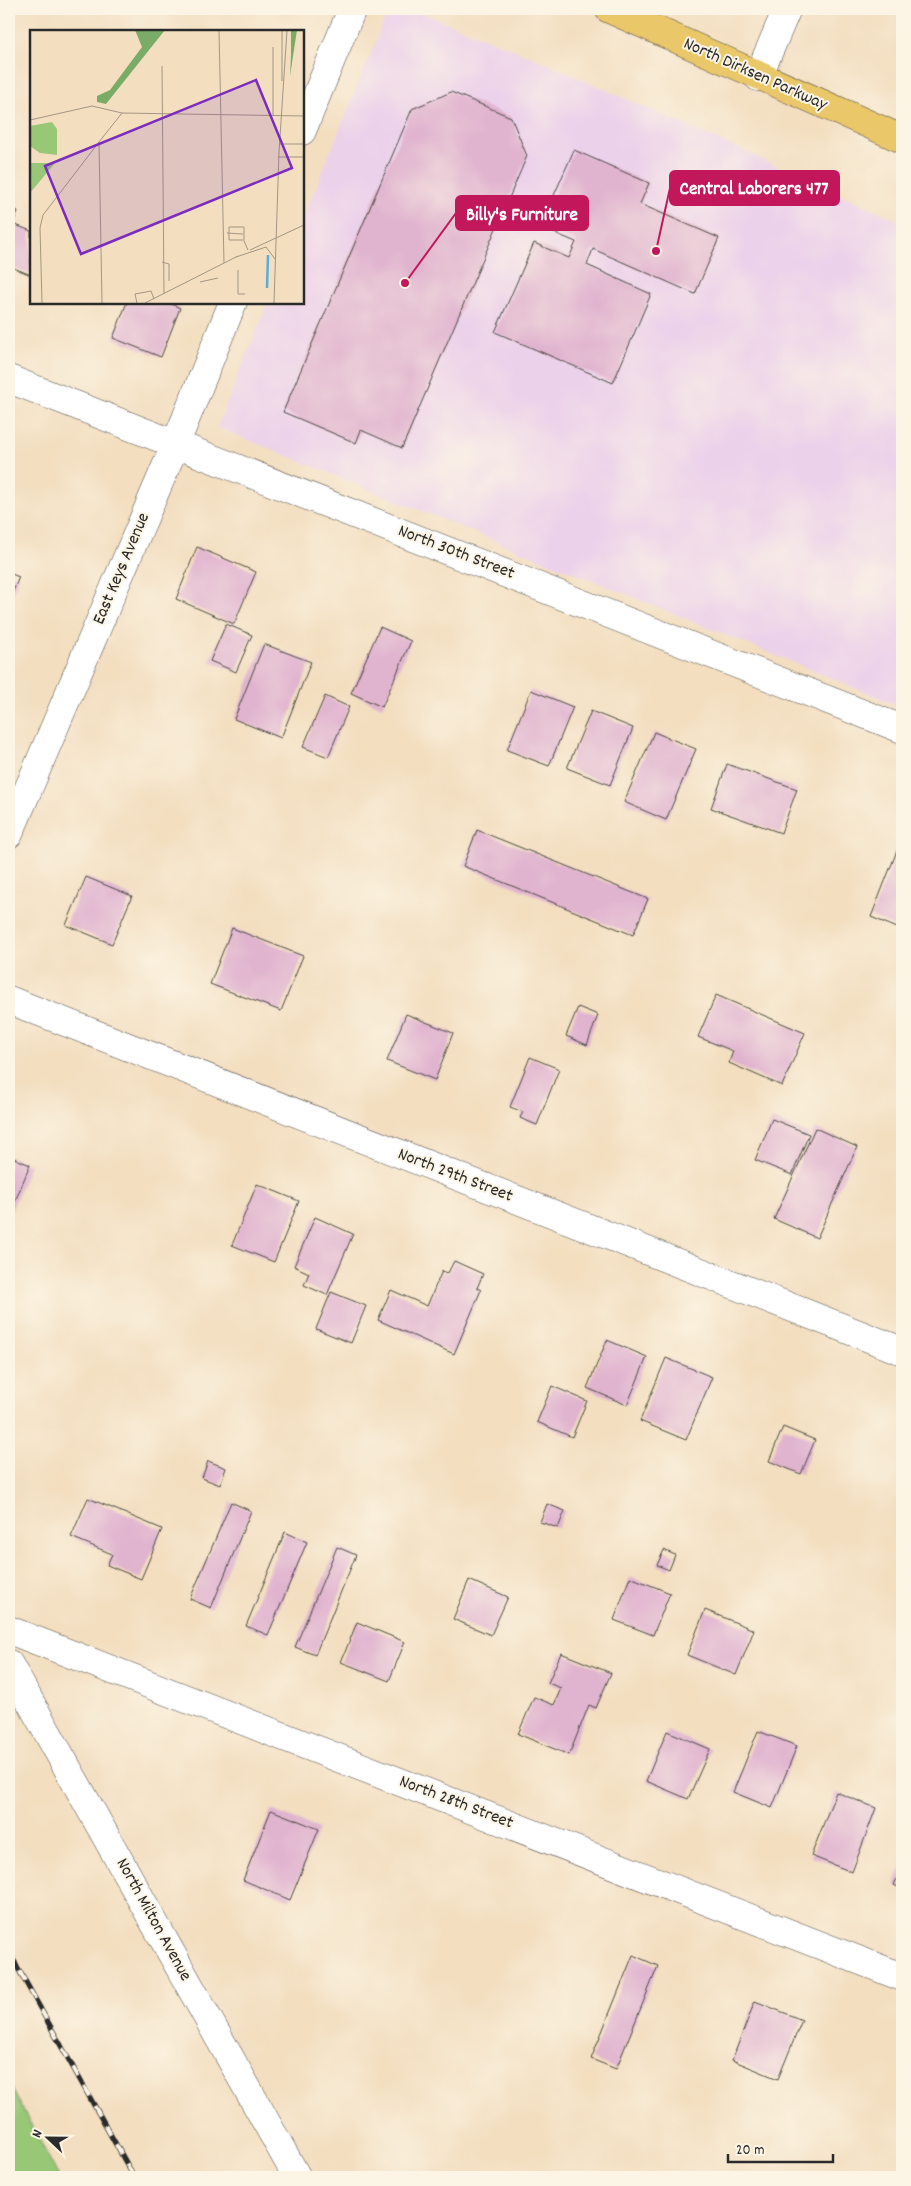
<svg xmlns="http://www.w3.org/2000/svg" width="911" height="2186" viewBox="0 0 911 2186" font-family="Dekko,sans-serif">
<rect width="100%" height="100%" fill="#fcf5e5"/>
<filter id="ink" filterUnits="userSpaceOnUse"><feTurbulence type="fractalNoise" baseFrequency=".02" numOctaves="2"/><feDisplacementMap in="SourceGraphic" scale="10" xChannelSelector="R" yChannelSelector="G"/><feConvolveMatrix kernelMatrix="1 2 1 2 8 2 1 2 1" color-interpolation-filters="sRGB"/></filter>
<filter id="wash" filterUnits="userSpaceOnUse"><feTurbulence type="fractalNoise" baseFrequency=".0096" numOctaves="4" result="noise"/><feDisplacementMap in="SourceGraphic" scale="20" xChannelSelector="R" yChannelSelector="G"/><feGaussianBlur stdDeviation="1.12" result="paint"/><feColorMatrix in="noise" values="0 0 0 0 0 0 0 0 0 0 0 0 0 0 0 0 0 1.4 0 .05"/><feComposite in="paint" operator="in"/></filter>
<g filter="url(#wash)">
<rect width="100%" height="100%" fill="#f3dec0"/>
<path fill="#ecd1ea" d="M389,9H412L516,50L902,222V707L217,427L268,303L302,302L303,219Z"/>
<path fill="#98c776" stroke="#627950" d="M11,2087L59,2177H9V2093Z"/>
<g id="blocks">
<g fill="#e0b3cf">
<path d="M451,92L511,117L527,156L402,448L361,430L356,443L283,412L412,109Z"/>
<path d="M574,150L649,183L640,204L719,238L695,294L593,249L587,265L651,294L613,383L495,332L534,243L569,258L576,242L540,227Z"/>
<path d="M9,207L18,211L13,224L31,231V275L9,266Z"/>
<path d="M127,302H167L180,308L161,357L113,338Z"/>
<path d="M197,547L256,572L234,624L176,599Z"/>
<path d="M9,573L19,577L9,601Z"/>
<path d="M226,624L252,635L236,672L210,661Z"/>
<path d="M380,627L411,641L382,707L351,693Z"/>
<path d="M264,644L311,662L281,738L234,719Z"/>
<path d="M531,690L573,707L549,766L507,750Z"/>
<path d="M325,696L349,707L328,757L303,747Z"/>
<path d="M591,711L633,728L610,785L567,768Z"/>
<path d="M654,732L696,749L666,820L624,802Z"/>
<path d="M727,764L797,789L781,833L711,808Z"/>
<path d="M477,830L648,899L633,935L463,866Z"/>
<path d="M902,838V930L871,917Z"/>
<path d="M86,877L132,896L112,944L66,925Z"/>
<path d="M232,928L303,956L281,1011L210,984Z"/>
<path d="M716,995L805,1033L782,1086L729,1063L733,1051L698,1037Z"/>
<path d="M578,1007L598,1015L587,1045L566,1036Z"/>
<path d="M406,1014L453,1033L435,1080L387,1061Z"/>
<path d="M530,1057L559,1069L537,1125L520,1118L523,1112L510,1107Z"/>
<path d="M772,1119L809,1134L792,1175L755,1160Z"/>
<path d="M815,1128L857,1147L817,1238L774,1219Z"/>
<path d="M9,1156L30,1165L9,1216Z"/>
<path d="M257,1184L299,1201L274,1262L232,1245Z"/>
<path d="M315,1217L353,1234L327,1295L304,1285L309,1273L294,1266Z"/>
<path d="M454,1261L483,1274L477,1288L481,1290L454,1354L378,1320L391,1290L427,1306L442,1271L448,1273Z"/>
<path d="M331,1292L366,1306L351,1343L316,1329Z"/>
<path d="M607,1340L647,1357L627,1405L587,1388Z"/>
<path d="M666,1358L712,1377L686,1440L640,1421Z"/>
<path d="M552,1386L587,1401L572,1437L537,1422Z"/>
<path d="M783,1427L815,1440L801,1474L769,1461Z"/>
<path d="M208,1461L226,1468L220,1485L202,1478Z"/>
<path d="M88,1498L162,1529L141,1579L107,1565L112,1554L71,1537Z"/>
<path d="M231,1502L251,1511L211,1608L190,1599Z"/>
<path d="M547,1504L565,1511L558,1528L540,1522Z"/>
<path d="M285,1532L307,1542L268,1635L246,1626Z"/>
<path d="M337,1547L356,1555L315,1655L295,1647Z"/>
<path d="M664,1550L675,1555L669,1570L657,1565Z"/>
<path d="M630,1577L670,1593L653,1635L614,1620Z"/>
<path d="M469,1580L508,1597L491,1635L453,1619Z"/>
<path d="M705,1610L754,1630L736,1675L687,1655Z"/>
<path d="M357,1622L405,1642L389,1681L341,1662Z"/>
<path d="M561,1653L611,1673L596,1708L589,1705L569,1755L518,1734L534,1697L554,1705L561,1688L548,1683Z"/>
<path d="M667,1731L710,1749L688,1799L646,1781Z"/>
<path d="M758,1731L797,1746L772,1808L733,1792Z"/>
<path d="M836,1792L876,1808L852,1872L811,1856Z"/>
<path d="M271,1810L319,1829L290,1900L243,1880Z"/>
<path d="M902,1866V1889L894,1885Z"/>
<path d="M633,1955L658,1966L616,2069L591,2059Z"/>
<path d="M755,2001L802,2020L778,2079L732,2060Z"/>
</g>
</g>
</g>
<g filter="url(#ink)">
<use href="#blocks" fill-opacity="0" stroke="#494641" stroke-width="1"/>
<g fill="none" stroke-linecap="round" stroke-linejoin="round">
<defs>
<g id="minor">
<path d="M758,77L787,9"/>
<path d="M302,131L352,9"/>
<path d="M9,379L902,729"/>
<path d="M9,834L176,443L233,302"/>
<path d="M9,1000L902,1351"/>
<path d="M9,1630L902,1977"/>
<path d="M9,1664L297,2177"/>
</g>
<path id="major" d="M609,9L902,139"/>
</defs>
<use href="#minor" stroke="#494641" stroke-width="29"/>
<use href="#major" stroke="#494641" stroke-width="29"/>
<use href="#minor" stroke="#fff" stroke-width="28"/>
<use href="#major" stroke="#eac769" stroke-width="28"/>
<defs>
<path id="rail" d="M9,1952L134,2177"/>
</defs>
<use href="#rail" stroke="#2b2b2b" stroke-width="5.5"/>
<use href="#rail" stroke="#fcf5e5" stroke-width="4" stroke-dasharray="11" stroke-linecap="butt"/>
</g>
</g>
<g text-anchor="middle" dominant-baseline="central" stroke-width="4" stroke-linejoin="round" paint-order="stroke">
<g font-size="18" fill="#2b2b2b" stroke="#fcf5e5">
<text transform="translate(755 75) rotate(24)">North Dirksen Parkway</text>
<text transform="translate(456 553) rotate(21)">North 30th Street</text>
<text transform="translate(122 569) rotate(-67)">East Keys Avenue</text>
<text transform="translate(455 1176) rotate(21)">North 29th Street</text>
<text transform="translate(456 1803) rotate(21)">North 28th Street</text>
<text transform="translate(153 1920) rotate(61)">North Milton Avenue</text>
</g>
</g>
<g transform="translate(30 30)">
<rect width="274" height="274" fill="#f3dec0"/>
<path d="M22,92L27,99V125L10,123L0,116V96ZM0,133H25L0,163Z" fill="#98c776"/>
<path d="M105,0H135L76,74L67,72V66L80,60L112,17ZM261,0H267L260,46L261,25Z" fill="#7aac67"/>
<path fill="none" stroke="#5bacd6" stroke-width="2.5" d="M237,258L238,225"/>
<path fill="none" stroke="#a39684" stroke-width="1" d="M189,0L194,233M252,0V51M132,36L134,264M243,85V17M0,90L62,76L92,83L274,86M249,114H274M248,127H274M197,203L213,204M213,210H199V197H214V211L218,220M220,220L274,195M206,227L236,217L245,229M132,232L139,234V251M208,240V264H215M170,252L188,248M12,273L10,198L13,185L69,112M72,273L69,112L92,83M107,273L105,264L121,261L124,269M115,273L208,226M244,273L249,122L257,0"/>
<path fill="#7b2cbf" fill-opacity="0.15" stroke="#7b2cbf" stroke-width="2.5" d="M226,50L262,138L51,224L15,136Z"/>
<rect width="274" height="274" fill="none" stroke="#2b2b2b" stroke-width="2.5"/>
</g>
<path fill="none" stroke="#c2185b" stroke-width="2" d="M656 251L670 188M405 283L456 213"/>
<g fill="#c2185b" stroke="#fcf5e5" stroke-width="2">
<circle cx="656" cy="251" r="5"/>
<circle cx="405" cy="283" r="5"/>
</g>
<g fill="#c2185b" stroke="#c2185b" stroke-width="2">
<rect x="670" y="171" width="169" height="34" rx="5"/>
<rect x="456" y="196" width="132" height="34" rx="5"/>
</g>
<g font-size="19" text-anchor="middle" font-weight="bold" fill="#fff">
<text x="754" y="194">Central Laborers 477</text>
<text x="522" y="220">Billy's Furniture</text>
</g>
<rect width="911" height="2186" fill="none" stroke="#fcf5e5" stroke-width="30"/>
<g transform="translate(48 2138) rotate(292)" stroke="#fcf5e5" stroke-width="4" paint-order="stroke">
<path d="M0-4L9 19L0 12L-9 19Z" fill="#2b2b2b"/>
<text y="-8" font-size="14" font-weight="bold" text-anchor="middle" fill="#2b2b2b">N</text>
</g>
<path d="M728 2154v8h105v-8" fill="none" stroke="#2b2b2b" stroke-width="2.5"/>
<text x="736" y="2154" font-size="15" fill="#2b2b2b" stroke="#fcf5e5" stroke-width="4" paint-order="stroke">20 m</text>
</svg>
